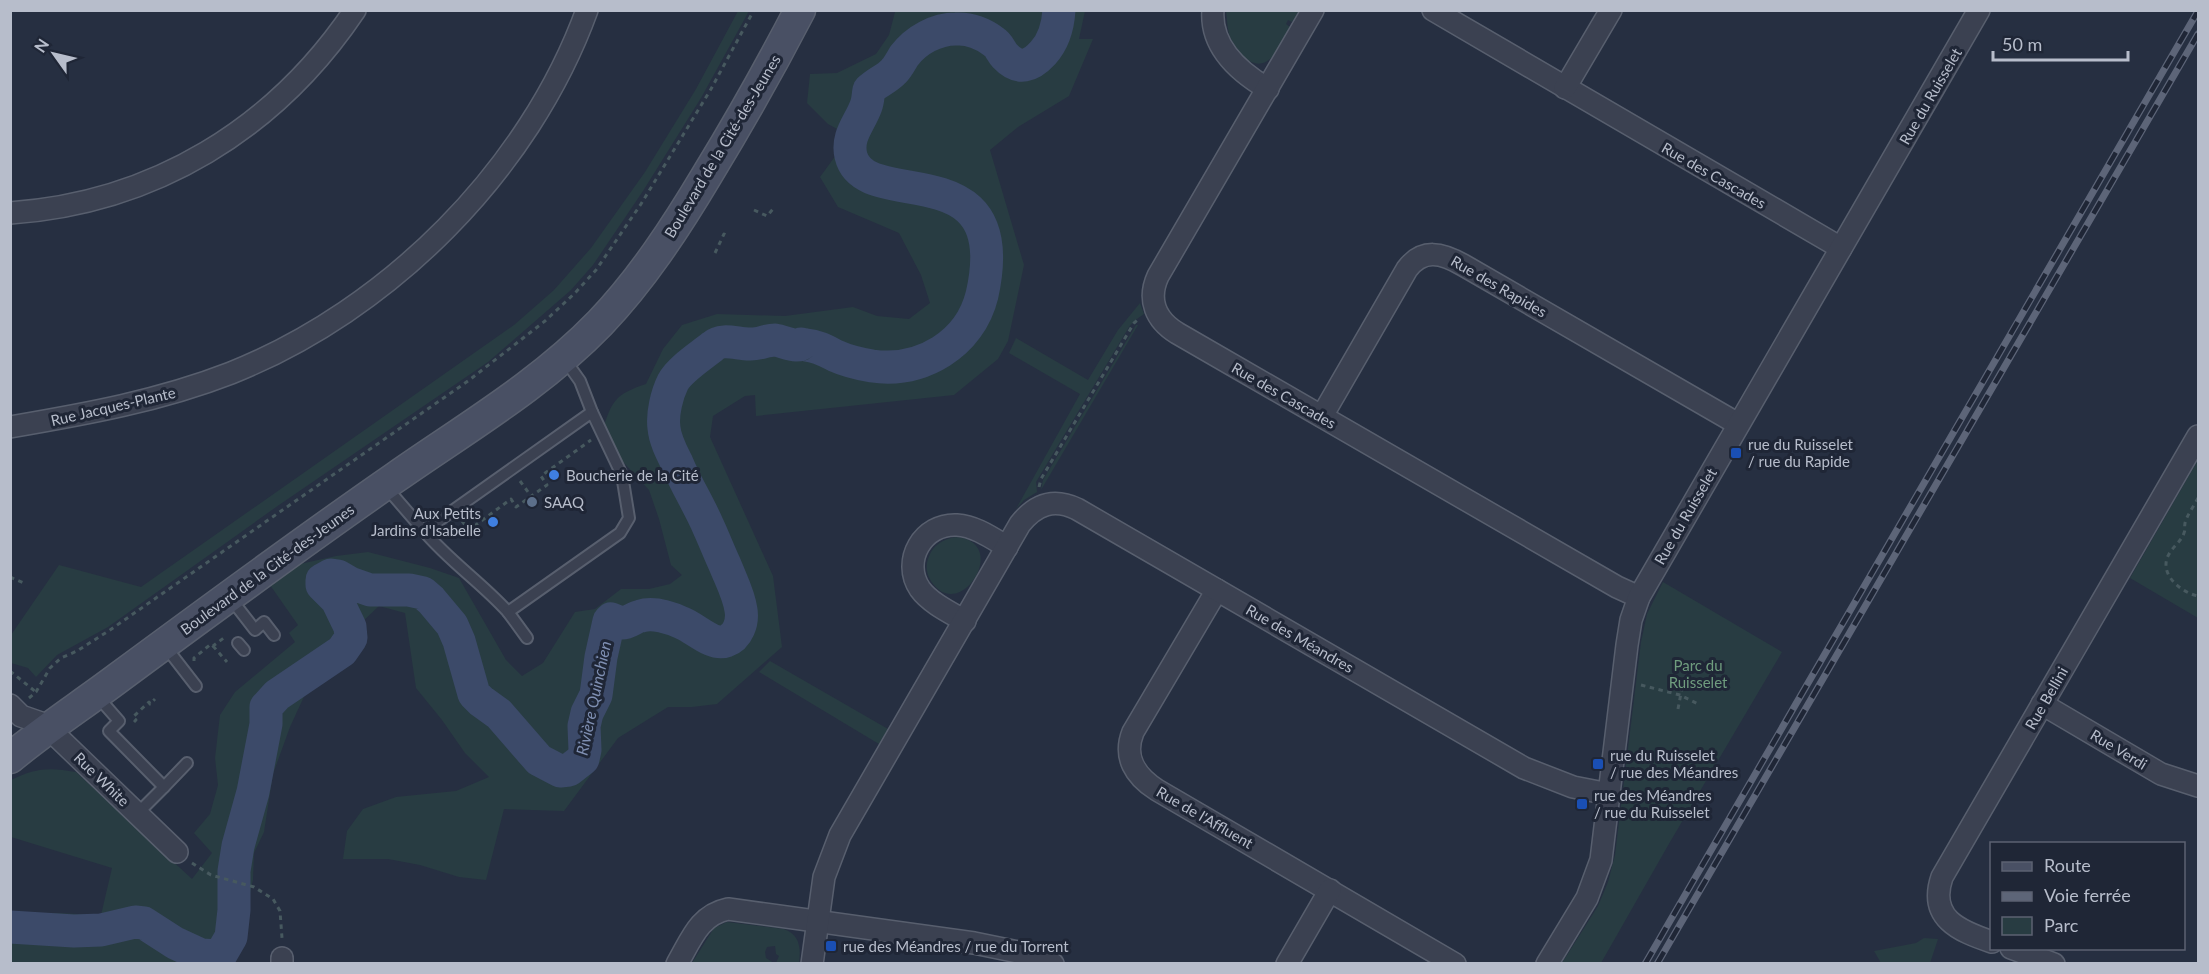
<svg xmlns="http://www.w3.org/2000/svg" width="2209" height="974" viewBox="0 0 2209 974" font-family="Lato,sans-serif">
<rect width="100%" height="100%" fill="#262f41"/>
<g fill="#283c42">
<path d="M738,11H749L701,98L643,191L593,265L571,290L488,362L279,505L108,627L57,655L36,677L28,668L11,663V635L59,565L141,587L514,325L554,290L591,248L645,172L696,89Z"/>
<path d="M901,11H1085L1079,39H1093L1069,96L1018,127L990,150L1024,265L1008,341L998,359L954,395L756,416L755,395L745,396L713,416L710,437L773,576L782,647L717,704L692,707H668L618,738L564,811L504,809L486,880L459,877L420,865L388,859H343L347,831L363,809L396,797L456,791L489,777L465,753L442,720L416,688L405,613L379,606L360,624L365,638L344,669L307,690L290,727L273,774L264,832L254,853L253,880L234,963L11,964V912L29,917L56,913L101,915L112,868L11,837V780C35,768 49,767 76,772L192,879L212,853L194,833L210,814L218,785L215,758L220,715L235,692L295,642L289,633L298,625L270,585L300,564L336,556L368,552L430,568L459,578L506,660L522,676L543,663L575,612L595,609L621,589H649L670,584L682,575L671,565L659,519L649,490L613,451L603,429C612,400 616,394 646,384L663,349L682,325L717,314L785,316L853,307L877,316L909,319L930,303L921,275L899,233L838,207L820,177L850,136L828,124L807,103L810,74L837,73L876,54L889,35L895,12Z"/>
<path d="M1226,11V10L1299,11L1292,22L1288,20L1286,24L1290,27C1284,37 1279,52 1270,59C1253,74 1234,49 1229,34C1227,26 1227,18 1226,11Z"/>
<path d="M1140,303L1144,314L1134,321L1129,327L1036,482L1037,492L1024,500L1016,509L1080,394L1009,353L1016,338L1088,380L1118,330Z"/>
<path d="M1136,325H1138L1041,490L1043,480Z"/>
<path d="M2198,460V618L2130,578Z"/>
<path d="M956,537C1010,542 963,620 934,585C927,577 925,568 928,559C932,546 942,539 956,537Z"/>
<path d="M1663,582L1782,652L1670,842L1601,963H1562L1598,906L1608,882L1615,855L1641,642L1647,614Z"/>
<path d="M770,661L888,729L879,744L759,672Z"/>
<path d="M727,922L784,929C800,935 801,948 799,963H776L779,956L776,954L775,946L767,947L765,952L766,958L774,963H692L714,928Z"/>
<path d="M1924,938L1938,939L1930,963H1881L1874,951L1916,943Z"/>
</g>
<g fill="none" stroke-linecap="round" stroke-linejoin="round">
<path stroke="#3c4a69" stroke-width="33" d="M10,927L74,931L101,930L135,922L144,923L175,943L201,955L220,956L231,937L234,910V871L238,846L253,792L266,724V707L277,695L342,651L351,638L350,627L337,600L322,585V580L331,575L338,576L350,583L370,590H409L423,593L431,600L452,625L459,641L474,694L481,701L499,714L539,760L560,771L569,770L583,759L585,750L584,726L587,713L596,695L601,657L609,621L611,619C614,620 618,622 621,623C628,624 634,617 641,616C653,612 671,618 682,623C695,628 712,646 726,641C738,637 743,622 741,610C739,595 731,580 725,565C719,552 714,539 708,526C699,505 686,485 677,463C672,453 665,440 664,428C662,414 667,394 673,382C680,369 701,356 713,346C722,338 737,344 749,344C758,345 766,340 775,340C782,341 789,345 796,345C805,345 797,343 806,345C818,346 826,351 836,356C847,361 860,364 872,366C922,373 970,344 982,295C1015,148 865,214 851,156C846,136 860,123 866,106C868,101 868,95 869,90C877,82 887,79 894,71C898,67 901,61 904,56C916,40 936,29 956,29C969,28 984,34 994,42C999,45 1001,52 1005,56C1019,71 1031,66 1043,53C1054,41 1058,26 1059,10"/>
<defs>
<g id="service">
<path d="M386,487L424,531L592,412L580,381L565,360"/>
<path d="M424,531C449,561 482,583 508,612L620,533L629,518L622,475L592,412"/>
<path d="M231,599L255,630L264,622L274,635"/>
<path d="M508,612L527,638"/>
<path d="M238,643L244,650"/>
<path d="M165,646L196,686"/>
<path d="M98,697L119,721L109,731L164,787L136,815"/>
<path d="M164,787L187,763"/>
</g>
<g id="minor">
<path d="M1213,10C1210,47 1239,72 1268,89"/>
<path d="M1313,10L1158,276C1147,300 1156,320 1177,333L1617,587L1639,597"/>
<path d="M1433,10L1841,248"/>
<path d="M1565,88L1611,10"/>
<path d="M10,213C154,203 275,129 355,10"/>
<path d="M1322,416L1407,269C1423,248 1442,253 1463,265L1738,424"/>
<path d="M10,427C86,414 159,401 231,373C389,310 529,170 587,10"/>
<path d="M1217,590L1133,732C1123,757 1135,776 1157,790L1455,964"/>
<path d="M965,621C951,613 930,603 920,589C901,561 923,523 957,525C975,526 992,538 1007,547"/>
<path d="M2042,704L2161,774L2198,786"/>
<path d="M10,705L21,716L44,724L177,852"/>
<path d="M1992,942C1959,931 1928,918 1942,877L2198,436"/>
<path d="M2011,948L2054,964"/>
<path d="M282,964V958"/>
<path d="M677,964C691,940 699,915 728,909L974,943L1028,954L1053,964"/>
<path d="M812,964L824,877L840,835L1020,524C1036,504 1054,498 1077,509L1524,768L1573,787L1609,794"/>
<path d="M1287,964L1330,890"/>
<path d="M1547,964L1587,898L1601,860L1627,645L1631,620L1639,597L1979,10"/>
</g>
<path id="secondary" d="M10,758C45,729 82,705 118,678C210,610 302,542 396,477C466,428 540,385 600,323C642,279 676,227 707,175C740,121 771,66 800,10"/>
</defs>
<use href="#service" stroke="#585f6e" stroke-width="14"/>
<use href="#minor" stroke="#585f6e" stroke-width="24"/>
<use href="#secondary" stroke="#585f6e" stroke-width="33"/>
<g stroke="#47595f" stroke-width="3" stroke-dasharray="4.5 4.5" stroke-linecap="butt">
<path d="M754,210L767,216L773,209"/>
<path d="M715,253L724,234L727,236"/>
<path d="M520,481L531,496"/>
<path d="M1039,487L1041,479L1134,323L1140,318"/>
<path d="M2198,498C2194,506 2187,515 2185,523C2184,530 2186,527 2184,533C2181,542 2172,547 2168,556C2159,575 2182,593 2198,596"/>
<path d="M462,521L469,530L511,499L516,507L547,485L541,476L591,440"/>
<path d="M10,577L24,583"/>
<path d="M213,646L227,662"/>
<path d="M194,661V658L211,644L213,646L225,637"/>
<path d="M10,671L36,692"/>
<path d="M1641,685L1680,695L1698,704"/>
<path d="M29,698L36,692L50,668L61,658L77,651L110,630L468,381L545,321L575,293L596,270L641,204L711,89L754,10"/>
<path d="M1678,709L1685,672"/>
<path d="M134,722L136,720L133,717L149,702L150,704L155,699"/>
<path d="M192,863L211,875L254,887L273,899L280,911L282,938"/>
</g>
<use href="#service" stroke="#3b4151" stroke-width="10"/>
<use href="#minor" stroke="#3b4151" stroke-width="21"/>
<use href="#secondary" stroke="#495064" stroke-width="30"/>
<defs>
<g id="rail">
<path d="M1645,964L2198,11"/>
<path d="M1657,964L2198,34"/>
</g>
</defs>
<use href="#rail" stroke="#5d6578" stroke-width="7"/>
<use href="#rail" stroke="#1f2636" stroke-width="4.5" stroke-dasharray="14" stroke-linecap="butt"/>
</g>
<g fill="#1a4fb4" stroke="#1f2636" stroke-width="2">
<rect x="1730" y="447" width="12" height="12" rx="3"/>
<rect x="1592" y="758" width="12" height="12" rx="3"/>
<rect x="1576" y="798" width="12" height="12" rx="3"/>
<rect x="825" y="940" width="12" height="12" rx="3"/>
</g>
<g fill="#3f7fe0" stroke="#1f2636" stroke-width="2">
<circle cx="554" cy="475" r="6"/>
<circle cx="493" cy="522" r="6"/>
</g>
<circle fill="#5c6f8a" stroke="#1f2636" stroke-width="2" cx="532" cy="502" r="6"/>
<g text-anchor="middle" dominant-baseline="central" stroke-width="6" stroke-linejoin="round" paint-order="stroke">
<g font-size="15" fill="#b7bdcb" stroke="#1f2636">
<text transform="translate(1930 96) rotate(-60)">Rue du Ruisselet</text>
<text transform="translate(722 146) rotate(-59)">Boulevard de la Cité-des-Jeunes</text>
<text transform="translate(1714 175) rotate(30)">Rue des Cascades</text>
<text transform="translate(1499 286) rotate(30)">Rue des Rapides</text>
<text transform="translate(1284 395) rotate(30)">Rue des Cascades</text>
<text transform="translate(113 406) rotate(-13)">Rue Jacques-Plante</text>
<text transform="translate(1685 516) rotate(-60)">Rue du Ruisselet</text>
<text transform="translate(267 569) rotate(-36)">Boulevard de la Cité-des-Jeunes</text>
<text transform="translate(1300 638) rotate(30)">Rue des Méandres</text>
<text transform="translate(2046 698) rotate(-60)">Rue Bellini</text>
<text transform="translate(2119 749) rotate(31)">Rue Verdi</text>
<text transform="translate(102 779) rotate(44)">Rue White</text>
<text transform="translate(1205 817) rotate(30)">Rue de l'Affluent</text>
</g>
<g font-size="15" fill="#b7bdcb" stroke="#1f2636" text-anchor="start">
<text x="1748" y="444">rue du Ruisselet<tspan x="1748" dy="17">/ rue du Rapide</tspan></text>
<text x="566" y="475">Boucherie de la Cité</text>
<text x="544" y="502">SAAQ</text>
<text x="481" y="513" text-anchor="end">Aux Petits<tspan x="481" dy="17">Jardins d'Isabelle</tspan></text>
<text x="1610" y="755">rue du Ruisselet<tspan x="1610" dy="17">/ rue des Méandres</tspan></text>
<text x="1594" y="795">rue des Méandres<tspan x="1594" dy="17">/ rue du Ruisselet</tspan></text>
<text x="843" y="946">rue des Méandres / rue du Torrent</text>
</g>
<g font-size="15" fill="#6f9c7e" stroke="#1f2636">
<text x="1698" y="665">Parc du<tspan x="1698" dy="17">Ruisselet</tspan></text>
</g>
<g font-size="16" font-style="italic" fill="#7f8fb2" stroke="#1f2636">
<text transform="translate(593 698) rotate(-78)">Rivière Quinchien</text>
</g>
</g>
<rect width="2209" height="974" fill="none" stroke="#b7bdcb" stroke-width="24"/>
<rect x="1990" y="842" width="195" height="108" fill="#1f2636" stroke="#5c6272" stroke-width="1.5"/>
<rect x="2002" y="862" width="30" height="9" fill="#495064" stroke="#5c6272" stroke-width="1.5"/>
<text x="2044" y="872" font-size="18" fill="#b7bdcb">Route</text>
<rect x="2002" y="892" width="30" height="9" fill="#5d6578" stroke="#5c6272" stroke-width="1.5"/>
<text x="2044" y="902" font-size="18" fill="#b7bdcb">Voie ferrée</text>
<rect x="2002" y="917" width="30" height="18" fill="#283c42" stroke="#5c6272" stroke-width="1.5"/>
<text x="2044" y="932" font-size="18" fill="#b7bdcb">Parc</text>
<g transform="translate(54 54) rotate(304)" stroke="#1f2636" stroke-width="4.5" paint-order="stroke">
<path d="M0-4.5L10 22L0 15L-10 22Z" fill="#b7bdcb"/>
<text y="-9" font-size="16" font-weight="bold" text-anchor="middle" fill="#b7bdcb">N</text>
</g>
<path d="M1993 51v9h135v-9" fill="none" stroke="#b7bdcb" stroke-width="3"/>
<text x="2002" y="51" font-size="18" fill="#b7bdcb" stroke="#1f2636" stroke-width="4.5" paint-order="stroke">50 m</text>
</svg>
